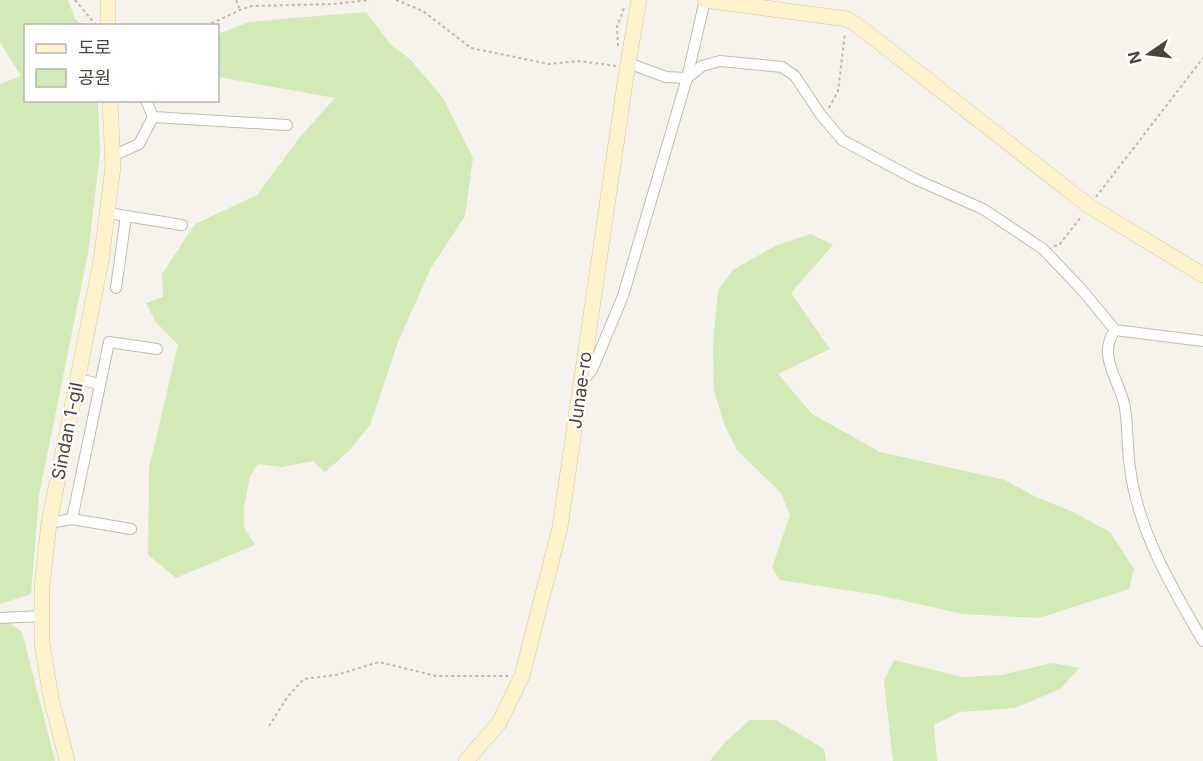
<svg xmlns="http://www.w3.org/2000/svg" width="1203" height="761" viewBox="0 0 1203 761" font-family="Inter,'Noto Sans KR',sans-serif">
<rect width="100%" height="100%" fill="#f6f3ec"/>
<g fill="#d2eab5">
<path d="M0,0H68L75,19L82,25L26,26V100L98,101L100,153L88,253L39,495L31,594L0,604V84L21,76L0,42Z"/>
<path d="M366,12L391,45L410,59L443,98L473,158L465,216L431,268L398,342L370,425L349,451L325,472L313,461L281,467L258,464L250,476L244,508V527L255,545L176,578L148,555L149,468L178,345L155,321L146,303L163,297L162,274L195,224L257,195L300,137L335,98L218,77V34L249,22Z"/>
<path d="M811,234L833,245L791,293L830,349L778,374L812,414L880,452L1005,480L1036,497L1071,511L1110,532L1134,569L1129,589L1039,618L963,614L878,595L780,580L772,568L790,515L781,493L737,450L725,426L714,391L713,345L718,290L733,270L775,246Z"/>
<path d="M8,622L22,632L55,761H0V624Z"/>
<path d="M894,660L962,677L1002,675L1051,663L1080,668L1060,689L1015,708L960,712L934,725L937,761H893L884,681Z"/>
<path d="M750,720H776L824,749L826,761H710L726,741Z"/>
</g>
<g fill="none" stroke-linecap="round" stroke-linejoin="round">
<defs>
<g id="street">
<path d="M628,63L666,77L687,78L702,66L720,61L782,67L795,76L821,115L842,140L915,179L983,209L1043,249L1082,290L1115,330L1203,341"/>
<path d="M153,117L287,125"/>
<path d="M113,156L139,144L153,117L146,100"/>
<path d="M108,213L182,225"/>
<path d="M116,288L126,216"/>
<path d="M1115,330C1096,356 1121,382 1125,408C1128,428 1127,448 1130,468C1138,531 1172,588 1203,641"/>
<path d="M77,379L100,384"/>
<path d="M582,382L592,370L623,296L687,78L705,0"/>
<path d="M72,519L109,342L157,349"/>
<path d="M49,523L72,519L131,529"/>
<path d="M0,618L42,616"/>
</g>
<g id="secondary">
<path d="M108,0V26"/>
<path d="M705,0L847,19L857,25L1089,206L1203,275"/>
<path d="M67,761L51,698L42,643V586L49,523L101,261L113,167L110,100"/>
<path d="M466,761L499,723L522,676L560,527L627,69L639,0"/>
</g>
</defs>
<use href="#street" stroke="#c2bbae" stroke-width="12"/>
<use href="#secondary" stroke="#d6c79b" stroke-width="16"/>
<g stroke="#c4b79f" stroke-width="2" stroke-dasharray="3 3" stroke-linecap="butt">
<path d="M75,0L95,24H97"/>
<path d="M236,0L240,10"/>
<path d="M396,0L423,11L471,48L549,64L579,61L616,66"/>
<path d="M206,26L240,10L252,6L333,4L370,0"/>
<path d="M618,46L617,27L624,8"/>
<path d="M829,108L838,91L845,33"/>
<path d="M1096,197L1203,58"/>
<path d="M1054,246L1059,245L1082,216"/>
<path d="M269,726L288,696L304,679L336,675L379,662L436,676H508"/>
</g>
<use href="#street" stroke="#fff" stroke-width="10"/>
<use href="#secondary" stroke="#fff3cd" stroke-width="15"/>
</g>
<g text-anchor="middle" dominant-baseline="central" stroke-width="4.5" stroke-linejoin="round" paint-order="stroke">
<g font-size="18" fill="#4b4439" stroke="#fff">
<text transform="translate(580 390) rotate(-82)">Junae-ro</text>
<text transform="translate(67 431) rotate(-79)">Sindan 1-gil</text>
</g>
</g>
<rect x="24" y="24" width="195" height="78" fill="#ffffff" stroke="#b7b4b0" stroke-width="1.5"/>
<rect x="36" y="44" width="30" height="9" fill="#fff3cd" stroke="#b7b4b0" stroke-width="1.5"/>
<text x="78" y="54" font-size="18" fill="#4b4439">도로</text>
<rect x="36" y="69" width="30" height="18" fill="#d2eab5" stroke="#b7b4b0" stroke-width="1.5"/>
<text x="78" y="84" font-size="18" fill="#4b4439">공원</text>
<g transform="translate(1149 54) rotate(256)" stroke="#ffffff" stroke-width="4.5" paint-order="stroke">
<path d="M0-4.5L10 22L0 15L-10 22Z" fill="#4b4439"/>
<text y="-9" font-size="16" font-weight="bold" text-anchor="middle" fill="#4b4439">N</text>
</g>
</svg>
